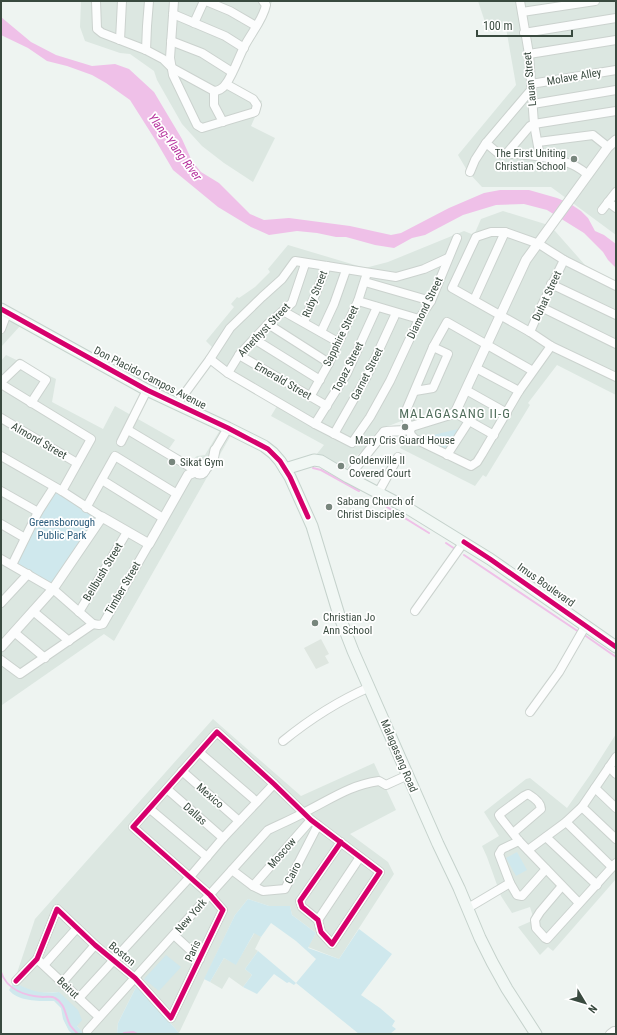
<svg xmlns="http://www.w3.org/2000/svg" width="617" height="1035" viewBox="0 0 617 1035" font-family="'Roboto Condensed',sans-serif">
<rect width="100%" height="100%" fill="#eef4f1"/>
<g fill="#dce7e1">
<path d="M81,1H270L272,2L229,83L262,101L251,126L275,138L253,182L224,163L202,146L182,124L157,80L154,71L130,54L120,53L85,41L80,27Z"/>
<path d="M478,1H616V235L551,187H482L468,172L458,155L516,85L506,28L488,31Z"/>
<path d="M503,211L545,224L555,231L585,265L616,282V395L557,365L528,403L530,405L486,477L483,475L475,486L400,448L406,436L404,420L378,430L364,449L353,459L344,473L316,455L324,445L271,416L277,406L212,364L205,362L212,347L206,341L234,307L231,304L237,297L239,298L255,287L270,272L268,269L288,245L365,268L388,262L464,231L474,235L481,219Z"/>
<path d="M3,317L20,326L1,347V320Z"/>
<path d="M6,355L56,379L52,402L103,429L115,406L175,440L168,450L190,462L197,456L205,455L220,430L231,435L114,641L104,634L2,705L1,842V361Z"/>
<path d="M213,719L301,796L374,763L396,810L350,834L388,862L394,874L339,959L308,947L316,933L292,915L290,906H269L248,899L235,915L179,1033L137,985L118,1023L117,1034H84L77,1026L59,992L38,993L30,991L14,982L35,919Z"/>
<path d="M616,734V879L553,951L548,947L540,955L518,927L534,920L530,907L512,913L501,896L487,857L482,846L499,836L484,812L526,779L530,778L567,808L590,775Z"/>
<path d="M255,932L261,937L255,949L258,951L245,969L252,975L243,987L229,977L222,989L210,982L224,958L236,964Z"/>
</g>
<path fill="#dee6e0" d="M321,639L329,654L325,656L329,663L316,669L304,648Z"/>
<g fill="#cfe8ed">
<path d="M458,429L446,451L425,437Z"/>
<path d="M56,491L98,518L52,586L17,563L42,514Z"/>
<path d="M517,852L527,870L516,876L506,858Z"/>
<path d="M248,899L269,906H290L292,915L316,933L308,948L339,959L359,929L392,954L361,995L380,1008L395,1021L392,1026L396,1029L390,1034H359L296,983L294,985L289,982L287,983L274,974L257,994L243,987L252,975L245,969L258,951L296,983L316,959L296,941L271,923L261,937L254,933L236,965L224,958L210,982L204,979L235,915Z"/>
<path d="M166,955L181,967L159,991L144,979Z"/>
<path d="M14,982C31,991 39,994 59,992L78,1010L82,1020L77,1026L84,1034H73L69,1031L63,1019L61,1008L54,1001C40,1001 18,1002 9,990Z"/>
<path d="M137,985L179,1033L178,1034H117L118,1023Z"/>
</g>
<path fill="#efc0e8" d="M1,17L31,42L56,55L92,66L115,64L129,69L154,92L182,139L192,161L201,172L219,183L250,214L264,220L289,218L350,226L391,235L401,233L449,208L484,193L500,190H529L557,198L569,203L581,211L588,218L595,231L604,235L616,244V268L608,260L603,252L584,233L547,210L524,204L496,205L463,215L425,235L412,238L394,248L375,245L346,237H336L317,233L297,231L269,235L251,227L218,207L173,170L156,141L130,100L106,83L92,75L67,66L47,61L28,48L1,35Z"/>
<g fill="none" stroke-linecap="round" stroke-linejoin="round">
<g stroke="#efc0e8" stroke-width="2">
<path d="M313,468L321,470L359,491"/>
<path d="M387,507L429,533"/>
<path d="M446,543L455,549"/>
<path d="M464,555L579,632"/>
<path d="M583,634L616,657"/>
<path d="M1,972C7,990 26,996 43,997C48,997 52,996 55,998C66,1004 65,1016 70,1025C72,1028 75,1031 78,1034"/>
<path d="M123,1034L124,1033L133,1032L137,1034"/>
</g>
<defs>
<g id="minor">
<path d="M96,1L97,29L102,33L146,50L163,59L172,68L214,91C219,91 223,88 226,84C234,72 238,59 244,47C251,33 263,20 266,5L263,1"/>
<path d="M174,1L170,58L173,75L197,125L202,128L255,112L257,105L253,99L226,84"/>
<path d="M206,1L230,11L256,26"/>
<path d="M520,1L529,54L534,124L540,157"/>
<path d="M522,12L595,1"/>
<path d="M173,14L225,36L244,48"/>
<path d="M194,23L204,1"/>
<path d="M524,33L616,18"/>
<path d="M120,40L122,1"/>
<path d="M171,41L202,53L232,72"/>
<path d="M146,50L147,26L149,1"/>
<path d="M529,54L616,40"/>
<path d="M531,84L616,70"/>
<path d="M531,90L486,143L499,154C518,153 550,157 568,163C575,165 582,170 587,174"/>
<path d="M214,91V105L223,122"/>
<path d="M533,104L616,90"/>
<path d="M538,142L593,135L608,147"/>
<path d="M507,153L530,126L534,124L616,111"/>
<path d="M470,172L475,160L486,143"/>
<path d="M608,202L616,208"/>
<path d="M602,210L616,192"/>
<path d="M505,232L539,244L564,260L616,286"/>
<path d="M365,282L431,301"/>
<path d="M551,284L616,315"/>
<path d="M474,300L505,232H491L476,237L452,288L530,332L551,346L616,377"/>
<path d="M358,301L419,319"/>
<path d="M541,307L616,344"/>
<path d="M283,311L338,342"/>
<path d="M304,322L327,266"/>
<path d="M268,324L329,363"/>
<path d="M1,329L7,313"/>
<path d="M321,332L334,304L346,270"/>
<path d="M530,332L541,307L564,260"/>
<path d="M254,339L320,380"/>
<path d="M239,355L327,406"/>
<path d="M210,359L228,373L315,424L352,443L370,417L390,381L419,319L431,301L457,238"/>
<path d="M476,368L519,391"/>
<path d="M533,371L447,322L433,347L405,413L411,435L415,439L471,466L477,462L482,454L519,391L551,346"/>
<path d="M228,373L239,355L268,324L292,303L305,264"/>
<path d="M1,382L20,364L46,380L31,403"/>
<path d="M1,384L91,439L62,491"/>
<path d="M466,390L507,413"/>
<path d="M415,391L433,388L448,354L433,347"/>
<path d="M310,397L329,363L358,301L367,273"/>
<path d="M177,404L210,359L230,328L262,297L282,279L295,261L396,277L424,269L448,258"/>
<path d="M455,413L494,435"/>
<path d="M1,418L77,463"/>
<path d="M315,424L347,373L377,307"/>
<path d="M128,430L195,470"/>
<path d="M334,434L367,376L396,313"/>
<path d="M121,442L147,390"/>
<path d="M215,450L228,428"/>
<path d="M447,455L469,421"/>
<path d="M1,456L62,491L102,517"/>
<path d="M102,480L163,518"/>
<path d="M1,491L38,512"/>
<path d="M378,493L398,457"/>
<path d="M86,508L115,456L177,494"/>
<path d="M1,524L25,538"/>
<path d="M1,559L53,589L93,624"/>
<path d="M12,565L38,512L54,487"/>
<path d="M1,603L28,574"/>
<path d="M33,611L69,641"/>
<path d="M415,611L464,542"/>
<path d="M79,612L127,532"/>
<path d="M14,632L45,658"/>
<path d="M1,660L20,674L93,624L99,625L103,624L149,544"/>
<path d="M530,712L559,672L586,625"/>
<path d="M283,741C310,719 338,701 370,687"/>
<path d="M199,752L257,802"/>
<path d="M609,767L616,774"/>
<path d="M182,771L239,821"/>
<path d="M595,788L616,808"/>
<path d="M167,789L223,838"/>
<path d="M582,807L616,839"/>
<path d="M150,809L207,857"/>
<path d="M566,822L612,867"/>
<path d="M513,833L541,809C541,803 533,797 528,794L524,796L501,813L499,815L500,817L519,841L579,903"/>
<path d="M546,837L597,885"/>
<path d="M519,841L502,849L499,854L510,883L517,895L522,896L546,869"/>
<path d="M528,850L566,822L582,807L616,757"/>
<path d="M232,870L253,886L263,891L285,889L318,825"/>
<path d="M253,886L311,820"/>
<path d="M562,886L540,912L535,920L536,928L545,938L547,939L616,863"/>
<path d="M468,908L510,883"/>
<path d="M318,920L360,857"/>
<path d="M174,935L200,959"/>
<path d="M37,959L99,1017"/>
<path d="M44,965L77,928"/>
<path d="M16,981L37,959L57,909L95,945L135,978L171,1018L223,910L210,895L133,827L217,732L274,784L311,820L380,872L332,944L321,932L318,920L302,907L300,901L341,842"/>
<path d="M62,983L95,945"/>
<path d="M79,998L189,878L223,838L274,784"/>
<path d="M87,1031L268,830C280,824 293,819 305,812C331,799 350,785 379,781L386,785L408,775"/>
<path d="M610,1034L614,1031H616"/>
</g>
<g id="tertiary">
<circle cx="200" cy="469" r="5"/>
<path d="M205,470L213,460L215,450"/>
<path d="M348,477L384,432C395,430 406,433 413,426L455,413L526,260L608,147L616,140"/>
<path d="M1,647L53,589L102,517L149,544L188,475L195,472"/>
</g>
<g id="secondary">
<path d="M1,309L147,390L228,428L264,446L273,453L280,461L290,477L312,526L339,615L353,651L438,844L459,888L480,938L492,962L507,989L536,1034"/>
<path d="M285,469L314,460L321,461L348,477L409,509L490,559L616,647"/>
</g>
</defs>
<use href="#minor" stroke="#cbd2ce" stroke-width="10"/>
<use href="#tertiary" stroke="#cbd2ce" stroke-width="11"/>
<use href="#secondary" stroke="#c5d2cc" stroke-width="13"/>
<use href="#minor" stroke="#fcfdfd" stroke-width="8"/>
<use href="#tertiary" stroke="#fcfdfd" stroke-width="9"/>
<use href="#secondary" stroke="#f1f7f4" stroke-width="11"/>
<defs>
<g id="cycleway">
<path d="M1,309L147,390L228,428L268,449L280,461L290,477L308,517"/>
<path d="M464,542L490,559L616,647"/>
<path d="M16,981L37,959L57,909L95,945L135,978L171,1018L223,910L210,895L133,827L217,732L274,784L311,820L380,872L332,944L321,932L318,920L302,907L300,901L341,842"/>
</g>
</defs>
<use href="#cycleway" stroke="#fff" stroke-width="8"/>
<use href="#cycleway" stroke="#d6006c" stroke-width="5"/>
</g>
<g fill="#78867d" stroke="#fff" stroke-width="1.5">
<circle cx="574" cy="159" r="4"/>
<circle cx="405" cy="427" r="4"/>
<circle cx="172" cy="462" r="4"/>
<circle cx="341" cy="466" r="4"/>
<circle cx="329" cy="507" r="4"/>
<circle cx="315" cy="623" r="4"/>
</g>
<g text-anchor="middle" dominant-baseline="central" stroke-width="3.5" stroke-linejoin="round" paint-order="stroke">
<g font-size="11" fill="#394a3f" stroke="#fff">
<text transform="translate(574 77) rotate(-10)">Molave Alley</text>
<text transform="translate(530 79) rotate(-96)">Lauan Street</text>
<text transform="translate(315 294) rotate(-68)">Ruby Street</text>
<text transform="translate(547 296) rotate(-65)">Duhat Street</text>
<text transform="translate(425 308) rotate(-64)">Diamond Street</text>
<text transform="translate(264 330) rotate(-46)">Amethyst Street</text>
<text transform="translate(341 336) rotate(-64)">Sapphire Street</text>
<text transform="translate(348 367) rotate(-63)">Topaz Street</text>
<text transform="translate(367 374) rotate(-63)">Garnet Street</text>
<text transform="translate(150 378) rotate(27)">Don Placido Campos Avenue</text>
<text transform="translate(283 381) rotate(30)">Emerald Street</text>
<text transform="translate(39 441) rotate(30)">Almond Street</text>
<text transform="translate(103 572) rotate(-59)">Bellbush Street</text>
<text transform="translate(546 585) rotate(35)">Imus Boulevard</text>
<text transform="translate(123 588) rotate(-60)">Timber Street</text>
<text transform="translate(399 756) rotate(67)">Malagasang Road</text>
<text transform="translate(210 796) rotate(41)">Mexico</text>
<text transform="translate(195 814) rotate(41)">Dallas</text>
<text transform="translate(282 853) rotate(-49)">Moscow</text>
<text transform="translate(293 873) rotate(-63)">Cairo</text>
<text transform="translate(191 916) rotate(-49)">New York</text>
<text transform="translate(193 951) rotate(-65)">Paris</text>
<text transform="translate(122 954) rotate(39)">Boston</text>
<text transform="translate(68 988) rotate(43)">Beirut</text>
</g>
<g font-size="11" fill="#394a3f" stroke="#fff" text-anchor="start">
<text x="566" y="153" text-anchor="end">The First Uniting<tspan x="566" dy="13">Christian School</tspan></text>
<text x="405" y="440" text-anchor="middle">Mary Cris Guard House</text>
<text x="349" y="460">Goldenville II<tspan x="349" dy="13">Covered Court</tspan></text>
<text x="180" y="462">Sikat Gym</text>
<text x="337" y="501">Sabang Church of<tspan x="337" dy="13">Christ Disciples</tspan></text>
<text x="323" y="617">Christian Jo<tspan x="323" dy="13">Ann School</tspan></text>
</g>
<g font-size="11" fill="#2c5d7d" stroke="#fff">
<text x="62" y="522">Greensborough<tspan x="62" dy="13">Public Park</tspan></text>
</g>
<g font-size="12" font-style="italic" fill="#b6329d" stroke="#fff">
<text transform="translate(175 147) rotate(53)">Ylang-Ylang River</text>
</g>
<g font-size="13" letter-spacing="1" fill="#506d5b" stroke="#fff">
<text x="455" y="413">MALAGASANG II-G</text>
</g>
</g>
<rect width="617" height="1035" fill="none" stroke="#394a3f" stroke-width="4"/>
<g transform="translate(585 1003) rotate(128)" stroke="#ffffff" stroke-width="3" paint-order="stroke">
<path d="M0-3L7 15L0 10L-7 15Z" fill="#394a3f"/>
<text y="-6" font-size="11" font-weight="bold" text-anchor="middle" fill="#394a3f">N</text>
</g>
<path d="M477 30v6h95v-6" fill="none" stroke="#394a3f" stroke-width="2"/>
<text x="483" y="30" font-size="12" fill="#394a3f" stroke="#ffffff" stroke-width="3" paint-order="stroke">100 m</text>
</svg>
